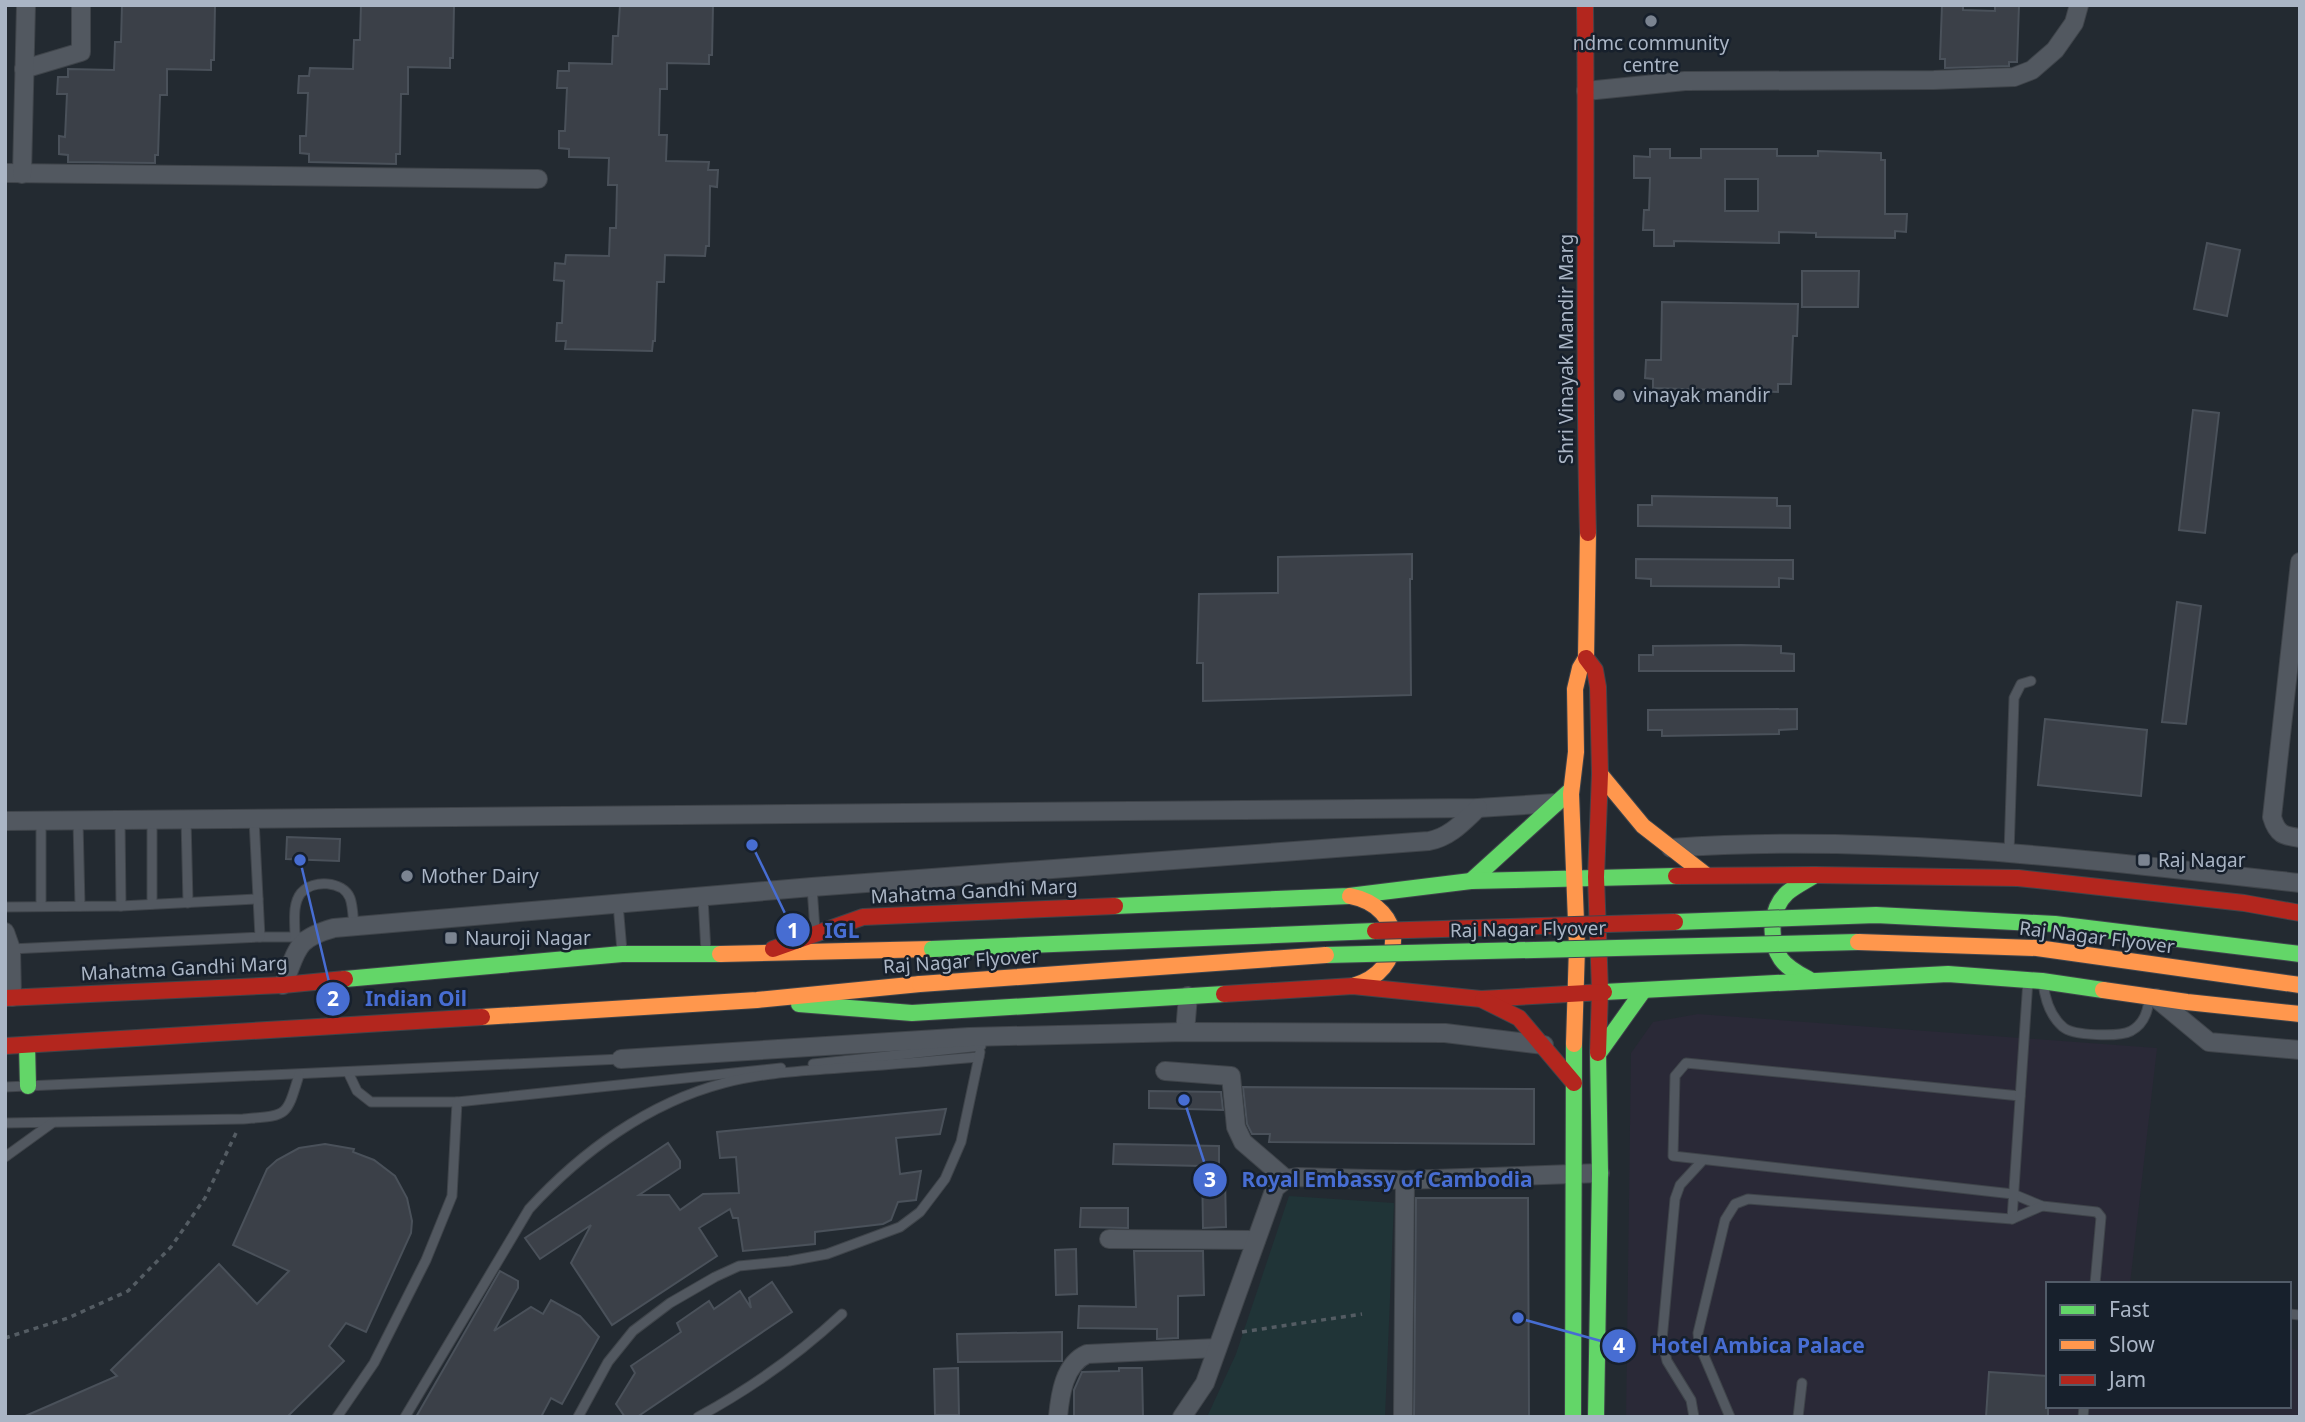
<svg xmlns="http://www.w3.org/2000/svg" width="2305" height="1422" viewBox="0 0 2305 1422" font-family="'Noto Sans',sans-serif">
<rect width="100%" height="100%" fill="#232a31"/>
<path fill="#2a2937" d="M1698,1014L2157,1048L2130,1284H2048V1406H2289V1349L2300,1350V1417H1626L1631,1053L1653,1022Z"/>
<path fill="#203437" d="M1289,1196L1394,1203L1385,1417H1207L1236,1354Z"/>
<g fill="#3b4048" stroke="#4a515a" stroke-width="2" fill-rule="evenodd">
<path d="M122,5H215L214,60H211V70L167,69V95H160L158,155H155V163L68,162V155L59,154V136L65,137L67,94H57L58,77H68V69L114,70L115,42H121Z"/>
<path d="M361,5H454L453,58H450V68L408,67V94H401L400,154H396V164L309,162V154L300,153V136H306L308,93H298L299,76H309L310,68L353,69L354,40H360Z"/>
<path d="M620,5H713L712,55H709V64L667,63V89H660L659,135H667L666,161L709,162L708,170H718L717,187L710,186L709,246H706L705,256L665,255L664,282H657L655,341H653L652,351L565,349L566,341H556L557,323H562L564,281L554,280L555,263L565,264L566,255L609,256L610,228H616L617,185H608L609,158L569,157V149L559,148V131H565L567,88H557L558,71H569V63L612,64L613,36H618Z"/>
<path d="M1942,5H1963V10L1995,11V5H2019L2017,62H2009V66L1945,68V59H1940Z"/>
<path d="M1650,149H1670V158H1701V149H1777V156H1818V151L1881,153V160H1885V214H1907L1906,232L1895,231V238L1816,237V233L1779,232V243L1674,241V246H1654V230H1643L1644,210H1649L1650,178H1634V156L1650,157ZM1725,179H1758V211H1725Z"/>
<path d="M2207,243L2240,250L2227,316L2194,309Z"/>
<path d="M1802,271H1859L1858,307H1802Z"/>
<path d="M1662,302L1798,304L1797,336H1793L1791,384H1778V392L1653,388V379L1645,378L1646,360H1661Z"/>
<path d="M2193,410L2219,413L2205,533L2179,530Z"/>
<path d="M1652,496L1777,498V506H1790V528L1638,526V505H1652Z"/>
<path d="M1412,554V579H1410L1411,695L1203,701V663H1197L1199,594L1278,593V557Z"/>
<path d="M1636,559L1793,560V579L1779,578V587L1651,586V579L1636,578Z"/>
<path d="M2177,602L2201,606L2186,724L2162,722Z"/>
<path d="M1741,645L1781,646V653L1794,654V671H1639V655H1653V646Z"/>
<path d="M1797,709V729L1779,730V734L1662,736V730H1648V710Z"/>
<path d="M2045,719L2147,730L2141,796L2038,785Z"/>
<path d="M287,837L340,839L339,861L286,859Z"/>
<path d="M1243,1087L1534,1089V1144L1269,1142L1270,1134H1252L1247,1124Z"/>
<path d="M1149,1091L1221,1092L1223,1110L1149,1108Z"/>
<path d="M946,1109L940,1134L896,1138L900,1174L921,1171L916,1200L898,1202L891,1220L883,1224L815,1232V1244L743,1251L738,1218H733L730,1209L699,1228L717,1256L612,1325L571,1263L591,1225L540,1259L525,1238L668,1143L680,1161V1168L639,1195H669L680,1210L703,1194L739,1193L736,1157L720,1158L717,1132Z"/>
<path d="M325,1144L354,1149L353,1152L374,1160L395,1176L407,1198L412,1221L411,1233L366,1332L346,1323L329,1346L344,1361L287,1417H23L117,1376L111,1370L219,1264L257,1304L289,1271L233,1245L267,1169L277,1160L299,1148Z"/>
<path d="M1114,1144L1219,1146V1176H1225L1226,1227L1203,1228L1202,1166L1113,1164Z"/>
<path d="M1416,1198H1528L1529,1417H1414Z"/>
<path d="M1081,1208H1128V1228L1080,1227Z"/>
<path d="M1076,1249L1077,1294L1056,1295L1055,1250Z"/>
<path d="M1134,1251H1203L1204,1295L1178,1296V1338L1157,1339V1329L1078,1328L1079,1306L1136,1307Z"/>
<path d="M500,1271L518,1281V1288L494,1331L531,1307L543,1314L551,1300L580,1316L599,1337L562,1404L551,1398L541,1417H416Z"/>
<path d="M772,1282L792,1312L637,1417H625L616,1404L635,1373L631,1366L681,1332L677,1323L709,1301L714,1309L740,1291L751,1308L749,1298Z"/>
<path d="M1062,1332V1361L958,1362L957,1334Z"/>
<path d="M958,1368L959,1415H935L934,1369Z"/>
<path d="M1119,1368H1142L1143,1417H1074V1390L1082,1372L1119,1371Z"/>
<path d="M1989,1372L2048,1376V1417H1986Z"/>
</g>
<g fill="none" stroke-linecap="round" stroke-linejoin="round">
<defs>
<g id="lane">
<path d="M186,819L188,903"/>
<path d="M120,820L121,906"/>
<path d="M152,820V904"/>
<path d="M41,821V906"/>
<path d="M78,821L80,906"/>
<path d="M2009,854L2014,698L2021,684L2031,681"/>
<path d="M812,887L815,930"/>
<path d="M703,898L706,952"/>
<path d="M618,904L622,951"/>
<path d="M5,907L121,906L258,899"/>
<path d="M260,937H300"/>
<path d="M295,937C295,923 292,904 301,893C313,879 343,881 350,898C353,906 353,918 354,926"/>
<path d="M11,949L260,937L254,819"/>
<path d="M2043,983C2045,999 2050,1016 2063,1027C2073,1036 2119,1037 2131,1031C2144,1024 2148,1012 2149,999"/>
<path d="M813,1064L981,1046"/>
<path d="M348,1072L357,1091L371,1102H457L781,1068"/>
<path d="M5,1087L621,1059"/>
<path d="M2020,1096L1686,1063L1675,1076L1673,1156L2013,1194L2042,1206L2097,1212L2101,1217L2095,1284"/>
<path d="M5,1123L243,1119C288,1115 286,1118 299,1075"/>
<path d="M5,1157L52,1123"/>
<path d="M2012,1219L2028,980"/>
<path d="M2289,1314L2300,1315"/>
<path d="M337,1417L374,1363L426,1260L452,1196L457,1102"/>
<path d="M405,1417L529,1209C581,1152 648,1103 724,1083C761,1073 802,1071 840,1068C886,1065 933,1061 979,1057"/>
<path d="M578,1417L608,1362L633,1331L670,1303L715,1277L739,1266L789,1261L827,1254L900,1227L920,1212L945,1179L961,1142L980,1052"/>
<path d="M698,1417C750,1389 798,1355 842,1314"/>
<path d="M1694,1417L1691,1400L1667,1361L1662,1340L1675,1199L1680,1185L1703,1160"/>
<path d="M1730,1417L1699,1344L1698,1333L1725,1220L1735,1204L1748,1199L2012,1219L2042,1206"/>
<path d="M1798,1417L1802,1383"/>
<path d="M2083,1417L2084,1406"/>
</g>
<g id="street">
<path d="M24,69L81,52V5"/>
<path d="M1586,91L1685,81L1934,80L2014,77L2032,70L2055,50L2074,23L2079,5"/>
<path d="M5,173L538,179"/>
<path d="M22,174L26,5"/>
<path d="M2300,562L2272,817C2277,834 2283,836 2300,838"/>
<path d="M5,821L1478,808L1556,803"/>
<path d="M1671,848C1881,833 2091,860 2300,883"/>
<path d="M5,932L11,949L12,997"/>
<path d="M283,985C298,950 294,939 334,928L812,887L1429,841C1450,837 1463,822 1478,808"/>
<path d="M2156,998L2209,1042L2300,1050"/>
<path d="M1185,1032L1188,996"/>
<path d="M621,1059L969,1037L1185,1032L1445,1033L1544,1045"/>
<path d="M1165,1071L1231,1076L1236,1127L1243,1142L1286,1179"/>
<path d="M1109,1239L1256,1240"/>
<path d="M1058,1417C1060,1395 1064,1364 1087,1354L1217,1348"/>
<path d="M1182,1417L1205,1383L1275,1188L1286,1179L1297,1177L1405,1180L1600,1173"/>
<path d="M1403,1417L1405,1180"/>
</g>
<g id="fast">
<path d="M1471,881L1571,790"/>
<path d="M1115,906L1349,896L1471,881L1676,876"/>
<path d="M345,979L622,954H720"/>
<path d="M1812,981C1801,975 1788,969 1781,959C1768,940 1770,909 1787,893C1795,886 1806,881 1815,875"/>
<path d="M1604,992L1948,974L2042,981L2103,990"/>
<path d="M799,1004L912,1013L1224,994"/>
<path d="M27,1045L28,1086"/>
<path d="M1598,1054L1643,991"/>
<path d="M1573,1417L1574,1044"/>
<path d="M1596,1417L1600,1173L1598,1053"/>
</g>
<g id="slow">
<path d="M1600,774L1643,826L1706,875"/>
<path d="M1350,896C1407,907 1407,971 1353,986"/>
<path d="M720,954L932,949"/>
<path d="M2103,990L2187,1002L2300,1014"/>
<path d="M482,1017L757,1000L920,984"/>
<path d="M1574,1044L1577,947L1571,794L1576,752L1575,689L1580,668L1586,658L1588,533"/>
</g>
<g id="jam">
<path d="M1585,5C1587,181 1583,357 1588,533"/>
<path d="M1586,658L1595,670L1598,687L1600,774L1596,877L1600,991L1598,1053"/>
<path d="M1676,876L1815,875L2018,878L2244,903L2300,913"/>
<path d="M773,949L863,917L1115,906"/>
<path d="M1224,994L1353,986L1481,999L1604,992"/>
<path d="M5,998L283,985L345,979"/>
<path d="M1483,1000L1519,1018L1574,1083"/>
<path d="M5,1046L482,1017"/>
</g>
</defs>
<use href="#lane" stroke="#3f444a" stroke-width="11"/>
<use href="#street" stroke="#3f444a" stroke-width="20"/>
<use href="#fast" stroke="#3f444a" stroke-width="18"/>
<use href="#slow" stroke="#3f444a" stroke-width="18"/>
<use href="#jam" stroke="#3f444a" stroke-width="18"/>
<g stroke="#545c63" stroke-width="3.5" stroke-dasharray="5 5" stroke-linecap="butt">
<path d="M1242,1332L1362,1314"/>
<path d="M5,1338L68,1318L128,1291L171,1247L205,1198L237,1131"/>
</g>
<use href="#lane" stroke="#525860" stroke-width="9"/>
<use href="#street" stroke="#525860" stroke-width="18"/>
<use href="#fast" stroke="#63d668" stroke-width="16"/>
<use href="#slow" stroke="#ff974d" stroke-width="16"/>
<use href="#jam" stroke="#b3261e" stroke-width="16"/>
<defs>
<g id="fast-bridge">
<path d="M1675,922L1876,915L2055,924L2300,954"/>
<path d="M932,949L1375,931"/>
<path d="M1326,955L1858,942"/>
</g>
<g id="slow-bridge">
<path d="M1858,942L2037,948L2300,985"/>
<path d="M920,984L1326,955"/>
</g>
<path id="jam-bridge" d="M1375,931L1675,922"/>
</defs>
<use href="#fast-bridge" stroke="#40464e" stroke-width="18" stroke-linecap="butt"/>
<use href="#slow-bridge" stroke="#40464e" stroke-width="18" stroke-linecap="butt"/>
<use href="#jam-bridge" stroke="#40464e" stroke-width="18" stroke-linecap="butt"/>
<use href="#fast-bridge" stroke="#63d668" stroke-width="16"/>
<use href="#slow-bridge" stroke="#ff974d" stroke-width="16"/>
<use href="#jam-bridge" stroke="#b3261e" stroke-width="16"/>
</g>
<g fill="#7b8491" stroke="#17202c" stroke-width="2.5">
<circle cx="1651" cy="21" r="7"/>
<circle cx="1619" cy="395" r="7"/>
<rect x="2137" y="853" width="14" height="14" rx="3.5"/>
<circle cx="407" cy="876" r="7"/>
<rect x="444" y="931" width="14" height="14" rx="3.5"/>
</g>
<g text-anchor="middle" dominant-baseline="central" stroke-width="5" stroke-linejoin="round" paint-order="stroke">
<g font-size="19" fill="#aab5c5" stroke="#17202c" text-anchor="start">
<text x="1651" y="43" text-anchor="middle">ndmc community<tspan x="1651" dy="22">centre</tspan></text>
<text x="1633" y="395">vinayak mandir</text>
<text x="2158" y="860">Raj Nagar</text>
<text x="421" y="876">Mother Dairy</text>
<text x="465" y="938">Nauroji Nagar</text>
</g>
<g font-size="19" fill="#aab5c5" stroke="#17202c">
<text transform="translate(1566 349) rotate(-90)">Shri Vinayak Mandir Marg</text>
<text transform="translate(974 891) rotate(-3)">Mahatma Gandhi Marg</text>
<text transform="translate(1528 929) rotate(-1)">Raj Nagar Flyover</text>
<text transform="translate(2097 937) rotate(7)">Raj Nagar Flyover</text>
<text transform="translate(961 961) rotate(-4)">Raj Nagar Flyover</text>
<text transform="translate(184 968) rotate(-3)">Mahatma Gandhi Marg</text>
</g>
</g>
<path fill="none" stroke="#476dd2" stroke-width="2.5" d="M752 845L793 930M300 860L333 999M1184 1100L1210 1180M1518 1318L1619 1346"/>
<g fill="#476dd2" stroke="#17202c" stroke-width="2.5">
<circle cx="752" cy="845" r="7"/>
<circle cx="300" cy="860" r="7"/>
<circle cx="1184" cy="1100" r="7"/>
<circle cx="1518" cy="1318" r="7"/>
<circle cx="793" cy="930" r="18"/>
<circle cx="333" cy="999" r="18"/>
<circle cx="1210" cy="1180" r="18"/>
<circle cx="1619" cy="1346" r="18"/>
</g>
<g font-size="21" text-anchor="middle" font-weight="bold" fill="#fff">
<text x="793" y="938">1</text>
<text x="333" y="1006">2</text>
<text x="1210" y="1187">3</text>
<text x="1619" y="1353">4</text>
</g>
<g font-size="21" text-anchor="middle" font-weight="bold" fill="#476dd2" stroke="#17202c" stroke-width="5" stroke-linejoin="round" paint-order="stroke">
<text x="842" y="938">IGL</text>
<text x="416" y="1006">Indian Oil</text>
<text x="1387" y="1187">Royal Embassy of Cambodia</text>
<text x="1758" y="1353">Hotel Ambica Palace</text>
</g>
<rect width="2305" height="1422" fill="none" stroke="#aab5c5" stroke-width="14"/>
<rect x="2046" y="1282" width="245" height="126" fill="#17202c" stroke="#525c69" stroke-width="2"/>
<rect x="2060" y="1305" width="35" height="10" fill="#63d668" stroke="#525c69" stroke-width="2"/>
<text x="2109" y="1317" font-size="21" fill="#aab5c5">Fast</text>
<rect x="2060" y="1340" width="35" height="10" fill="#ff974d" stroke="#525c69" stroke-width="2"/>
<text x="2109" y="1352" font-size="21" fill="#aab5c5">Slow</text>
<rect x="2060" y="1375" width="35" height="10" fill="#b3261e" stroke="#525c69" stroke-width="2"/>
<text x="2109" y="1387" font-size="21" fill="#aab5c5">Jam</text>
</svg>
